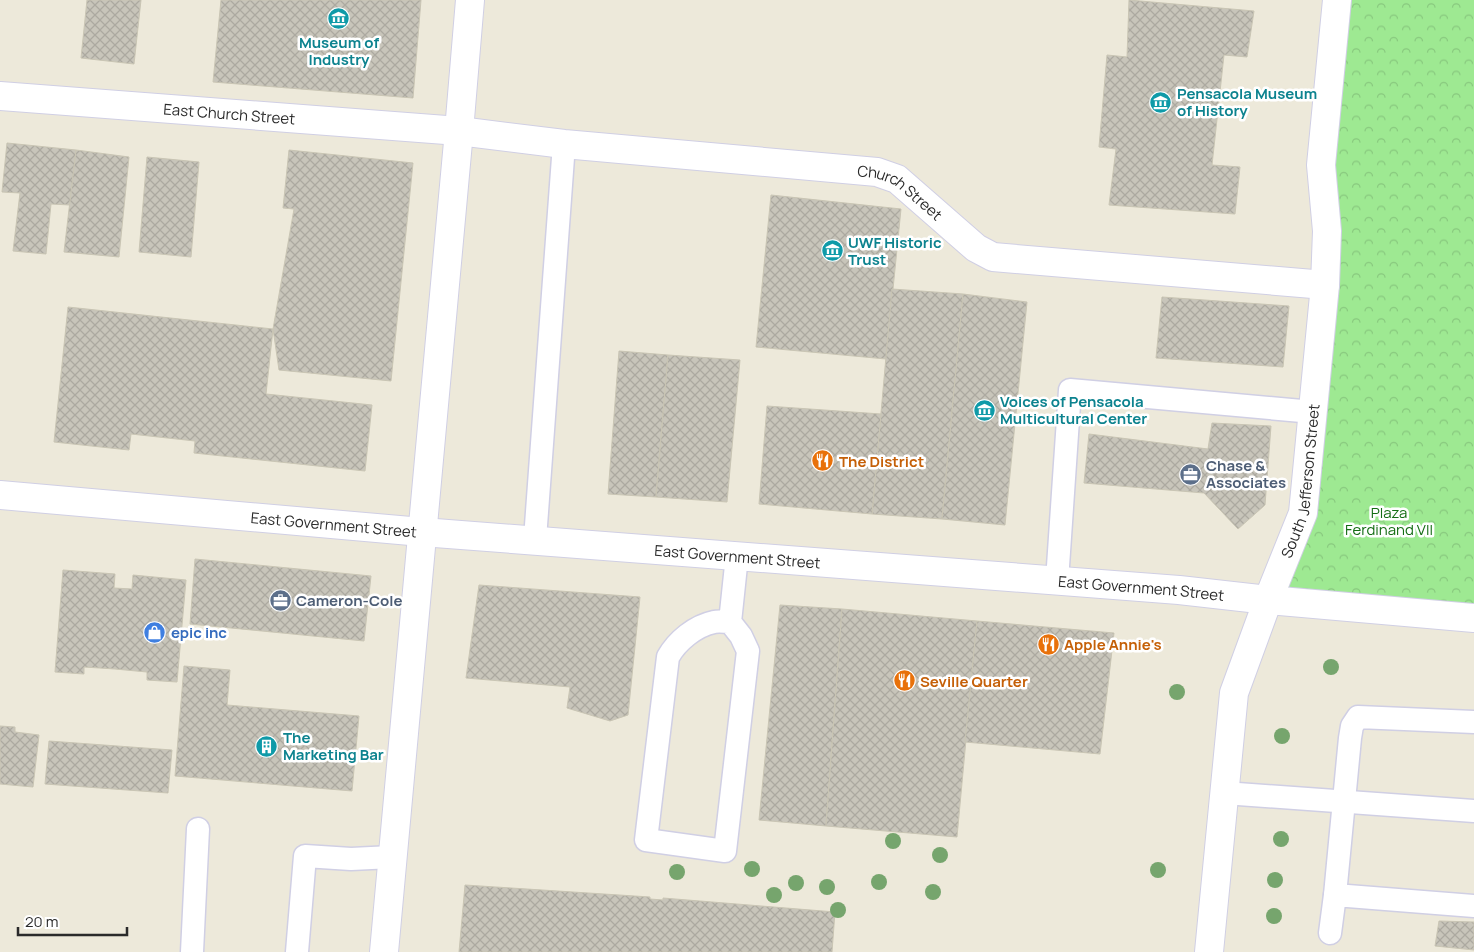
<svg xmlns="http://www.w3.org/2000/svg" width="1474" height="952" viewBox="0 0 1474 952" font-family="Manrope,sans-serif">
<defs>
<pattern id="park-crowns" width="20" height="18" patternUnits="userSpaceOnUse" patternTransform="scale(1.25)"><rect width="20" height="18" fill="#9ee992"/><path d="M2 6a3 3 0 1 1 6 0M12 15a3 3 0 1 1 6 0" fill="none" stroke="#88c87e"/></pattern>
<pattern id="building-cross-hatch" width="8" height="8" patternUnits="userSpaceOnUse" patternTransform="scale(1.25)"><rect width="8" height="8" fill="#c8c5ba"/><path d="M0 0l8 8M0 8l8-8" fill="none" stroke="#aca9a0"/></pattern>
</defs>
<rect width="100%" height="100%" fill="#ede9da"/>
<path fill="url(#park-crowns)" d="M1337,0H1474V618L1268,600L1303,513Z"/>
<g fill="url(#building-cross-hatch)" stroke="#c9c5b4">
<path d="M87,0H141L134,64L81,58Z"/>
<path d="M221,0H421L413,98L213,82Z"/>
<path d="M1129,0L1254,11L1247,57L1224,55L1212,165L1240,167L1235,214L1109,205L1116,149L1099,147L1107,55L1127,57Z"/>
<path d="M7,143L76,150L70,205L51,204L46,254L13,251L20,193L2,192Z"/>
<path d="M76,150L129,157L119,257L64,252Z"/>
<path d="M289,150L413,163L391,381L279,370L273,329L294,209L283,208Z"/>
<path d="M147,157L199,162L191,257L139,252Z"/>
<path d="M771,195L901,209L886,359L756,347Z"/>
<path d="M892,289L963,294L942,519L872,514Z"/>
<path d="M963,294L1027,302L1005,525L942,519Z"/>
<path d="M1162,297L1289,306L1283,367L1156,358Z"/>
<path d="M68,307L273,329L266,394L372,405L365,471L194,453L195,441L131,434L129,450L54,442Z"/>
<path d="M619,351L668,355L656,497L608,494Z"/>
<path d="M668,355L740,360L727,502L656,497Z"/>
<path d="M767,406L881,414L872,514L759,504Z"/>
<path d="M1212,423L1271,426L1265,505L1238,529L1204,493L1084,483L1089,434L1208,449Z"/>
<path d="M195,559L371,576L364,641L190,624Z"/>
<path d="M63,570L115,574L114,588L132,589L133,575L186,580L177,682L147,680V672L115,669L84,667V674L55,672Z"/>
<path d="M479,585L640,597L628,715L610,721L567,708L570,687L466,678Z"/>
<path d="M780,605L842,609L826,826L759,820Z"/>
<path d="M842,609L977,621L957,837L826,826Z"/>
<path d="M977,621L1114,633L1100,754L965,742Z"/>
<path d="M184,666L230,670L227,705L359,716L352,791L175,776Z"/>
<path d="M0,726L15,727V732L39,735L33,787L0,784Z"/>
<path d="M49,741L172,750L168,793L45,784Z"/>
<path d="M465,885L650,897V899L663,900V898L835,912L832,952H459Z"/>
<path d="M1439,921L1474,922V950L1435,946Z"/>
</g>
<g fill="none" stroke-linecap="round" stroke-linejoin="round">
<defs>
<g id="lane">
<path d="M535,539L564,144"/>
<path d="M1057,581L1070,390L1313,412"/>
<path d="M730,622C725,622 719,621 714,622C695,626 677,641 668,657L646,840L725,851L748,651L741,636L730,622L737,556"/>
<path d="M1224,793L1474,811"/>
<path d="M1335,895L1350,738L1352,726L1358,717L1474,722"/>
<path d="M1330,933L1335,895L1474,906"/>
<path d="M192,952L198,829"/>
<path d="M297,952L305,856L351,859L392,857"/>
</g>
<g id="street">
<path id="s1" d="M0,96L459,131L564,144L877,172L897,179L976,248L993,257L1325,285"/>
<path id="s2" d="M1209,952L1234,693L1268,600L1303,513L1325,285L1327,231L1321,165L1337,0"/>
</g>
<g id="secondary">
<path id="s3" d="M0,495L422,532L1179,590L1268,600L1474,618"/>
<path d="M384,952L459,131L470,0"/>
</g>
</defs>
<use href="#lane" stroke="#d0cfe4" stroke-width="25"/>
<use href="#street" stroke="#d0cfe4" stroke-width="30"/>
<use href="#secondary" stroke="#d0cfe4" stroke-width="30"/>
<use href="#lane" stroke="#fff" stroke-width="22"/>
<use href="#street" stroke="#fff" stroke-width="28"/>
<use href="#secondary" stroke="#fff" stroke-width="28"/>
</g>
<g fill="#76a56d">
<circle cx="1331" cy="667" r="8"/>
<circle cx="1177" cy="692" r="8"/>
<circle cx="1282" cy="736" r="8"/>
<circle cx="1281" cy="839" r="8"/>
<circle cx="893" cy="841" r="8"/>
<circle cx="940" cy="855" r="8"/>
<circle cx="752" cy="869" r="8"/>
<circle cx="1158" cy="870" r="8"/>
<circle cx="677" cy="872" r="8"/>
<circle cx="1275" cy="880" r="8"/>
<circle cx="879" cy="882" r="8"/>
<circle cx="796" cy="883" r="8"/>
<circle cx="827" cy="887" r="8"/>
<circle cx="933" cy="892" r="8"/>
<circle cx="774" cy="895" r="8"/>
<circle cx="838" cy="910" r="8"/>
<circle cx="1274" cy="916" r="8"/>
</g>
<defs>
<symbol id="museum-disc" viewBox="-11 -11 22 22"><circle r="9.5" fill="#0f9aa8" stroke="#fff"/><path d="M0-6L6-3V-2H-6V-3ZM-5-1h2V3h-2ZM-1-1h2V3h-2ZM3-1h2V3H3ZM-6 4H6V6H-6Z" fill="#fff"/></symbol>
<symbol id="restaurant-disc" viewBox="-11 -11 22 22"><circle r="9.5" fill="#e8710a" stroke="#fff"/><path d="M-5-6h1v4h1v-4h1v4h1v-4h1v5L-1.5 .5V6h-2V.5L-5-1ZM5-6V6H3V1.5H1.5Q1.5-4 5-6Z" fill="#fff"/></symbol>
<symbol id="office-disc" viewBox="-11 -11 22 22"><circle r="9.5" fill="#5c6f8a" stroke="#fff"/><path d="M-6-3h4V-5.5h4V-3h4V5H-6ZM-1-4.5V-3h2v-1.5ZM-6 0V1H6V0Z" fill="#fff"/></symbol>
<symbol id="shop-disc" viewBox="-11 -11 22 22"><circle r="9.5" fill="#3f7fe0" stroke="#fff"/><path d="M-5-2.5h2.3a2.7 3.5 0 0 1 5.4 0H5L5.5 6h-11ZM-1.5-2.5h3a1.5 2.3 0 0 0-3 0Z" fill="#fff"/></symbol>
<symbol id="building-disc" viewBox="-11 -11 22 22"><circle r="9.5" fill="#0f9aa8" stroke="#fff"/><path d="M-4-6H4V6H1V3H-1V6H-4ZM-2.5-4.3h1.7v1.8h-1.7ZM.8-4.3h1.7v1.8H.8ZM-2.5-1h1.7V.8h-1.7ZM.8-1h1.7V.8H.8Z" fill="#fff"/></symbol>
</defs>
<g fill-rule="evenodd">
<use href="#museum-disc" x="326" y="6" width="25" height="25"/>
<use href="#museum-disc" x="1148" y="90" width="25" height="25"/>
<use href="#museum-disc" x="820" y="238" width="25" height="25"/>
<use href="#museum-disc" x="972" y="398" width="25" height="25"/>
<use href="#restaurant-disc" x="810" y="448" width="25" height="25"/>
<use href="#office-disc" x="1178" y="462" width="25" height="25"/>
<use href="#office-disc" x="268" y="588" width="25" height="25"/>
<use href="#shop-disc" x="142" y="620" width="25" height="25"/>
<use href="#restaurant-disc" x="1036" y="632" width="25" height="25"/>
<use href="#restaurant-disc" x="892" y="668" width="25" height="25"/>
<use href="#building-disc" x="254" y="734" width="25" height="25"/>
</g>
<g text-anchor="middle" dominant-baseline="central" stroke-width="5" stroke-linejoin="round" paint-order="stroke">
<g font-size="15" font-weight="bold" fill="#0d838f" stroke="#fff" text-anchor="start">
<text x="339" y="42" text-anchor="middle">Museum of<tspan x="339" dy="17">Industry</tspan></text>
<text x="1177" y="93">Pensacola Museum<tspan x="1177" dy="17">of History</tspan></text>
<text x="848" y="242">UWF Historic<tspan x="848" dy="17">Trust</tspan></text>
<text x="1000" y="401">Voices of Pensacola<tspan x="1000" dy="17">Multicultural Center</tspan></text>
<text x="283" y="737">The<tspan x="283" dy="17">Marketing Bar</tspan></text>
</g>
<g font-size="15" fill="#2a2a2a" stroke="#fff">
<text stroke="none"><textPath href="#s1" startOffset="230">East Church Street</textPath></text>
<text stroke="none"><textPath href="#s1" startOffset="910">Church Street</textPath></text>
<text stroke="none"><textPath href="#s2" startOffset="484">South Jefferson Street</textPath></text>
<text stroke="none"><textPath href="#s3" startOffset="335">East Government Street</textPath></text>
<text stroke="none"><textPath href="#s3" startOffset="740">East Government Street</textPath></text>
<text stroke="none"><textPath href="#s3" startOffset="1145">East Government Street</textPath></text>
</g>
<g font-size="15" font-weight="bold" fill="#c56008" stroke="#fff" text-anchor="start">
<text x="839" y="461">The District</text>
<text x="1064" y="644">Apple Annie's</text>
<text x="920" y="681">Seville Quarter</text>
</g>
<g font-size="15" font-weight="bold" fill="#4e5e75" stroke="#fff" text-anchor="start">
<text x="1206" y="465">Chase &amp;<tspan x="1206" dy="17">Associates</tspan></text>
<text x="296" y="600">Cameron-Cole</text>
</g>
<g font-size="15" fill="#146d14" stroke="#fff">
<text x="1389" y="512">Plaza<tspan x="1389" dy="17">Ferdinand VII</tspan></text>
</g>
<g font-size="15" font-weight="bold" fill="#366cbe" stroke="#fff" text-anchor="start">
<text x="171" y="632">epic inc</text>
</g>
</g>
<path d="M18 927v8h109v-8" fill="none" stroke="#2a2a2a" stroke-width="2.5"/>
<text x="25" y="927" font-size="15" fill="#2a2a2a" stroke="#ffffff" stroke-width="4" paint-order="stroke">20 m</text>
</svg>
